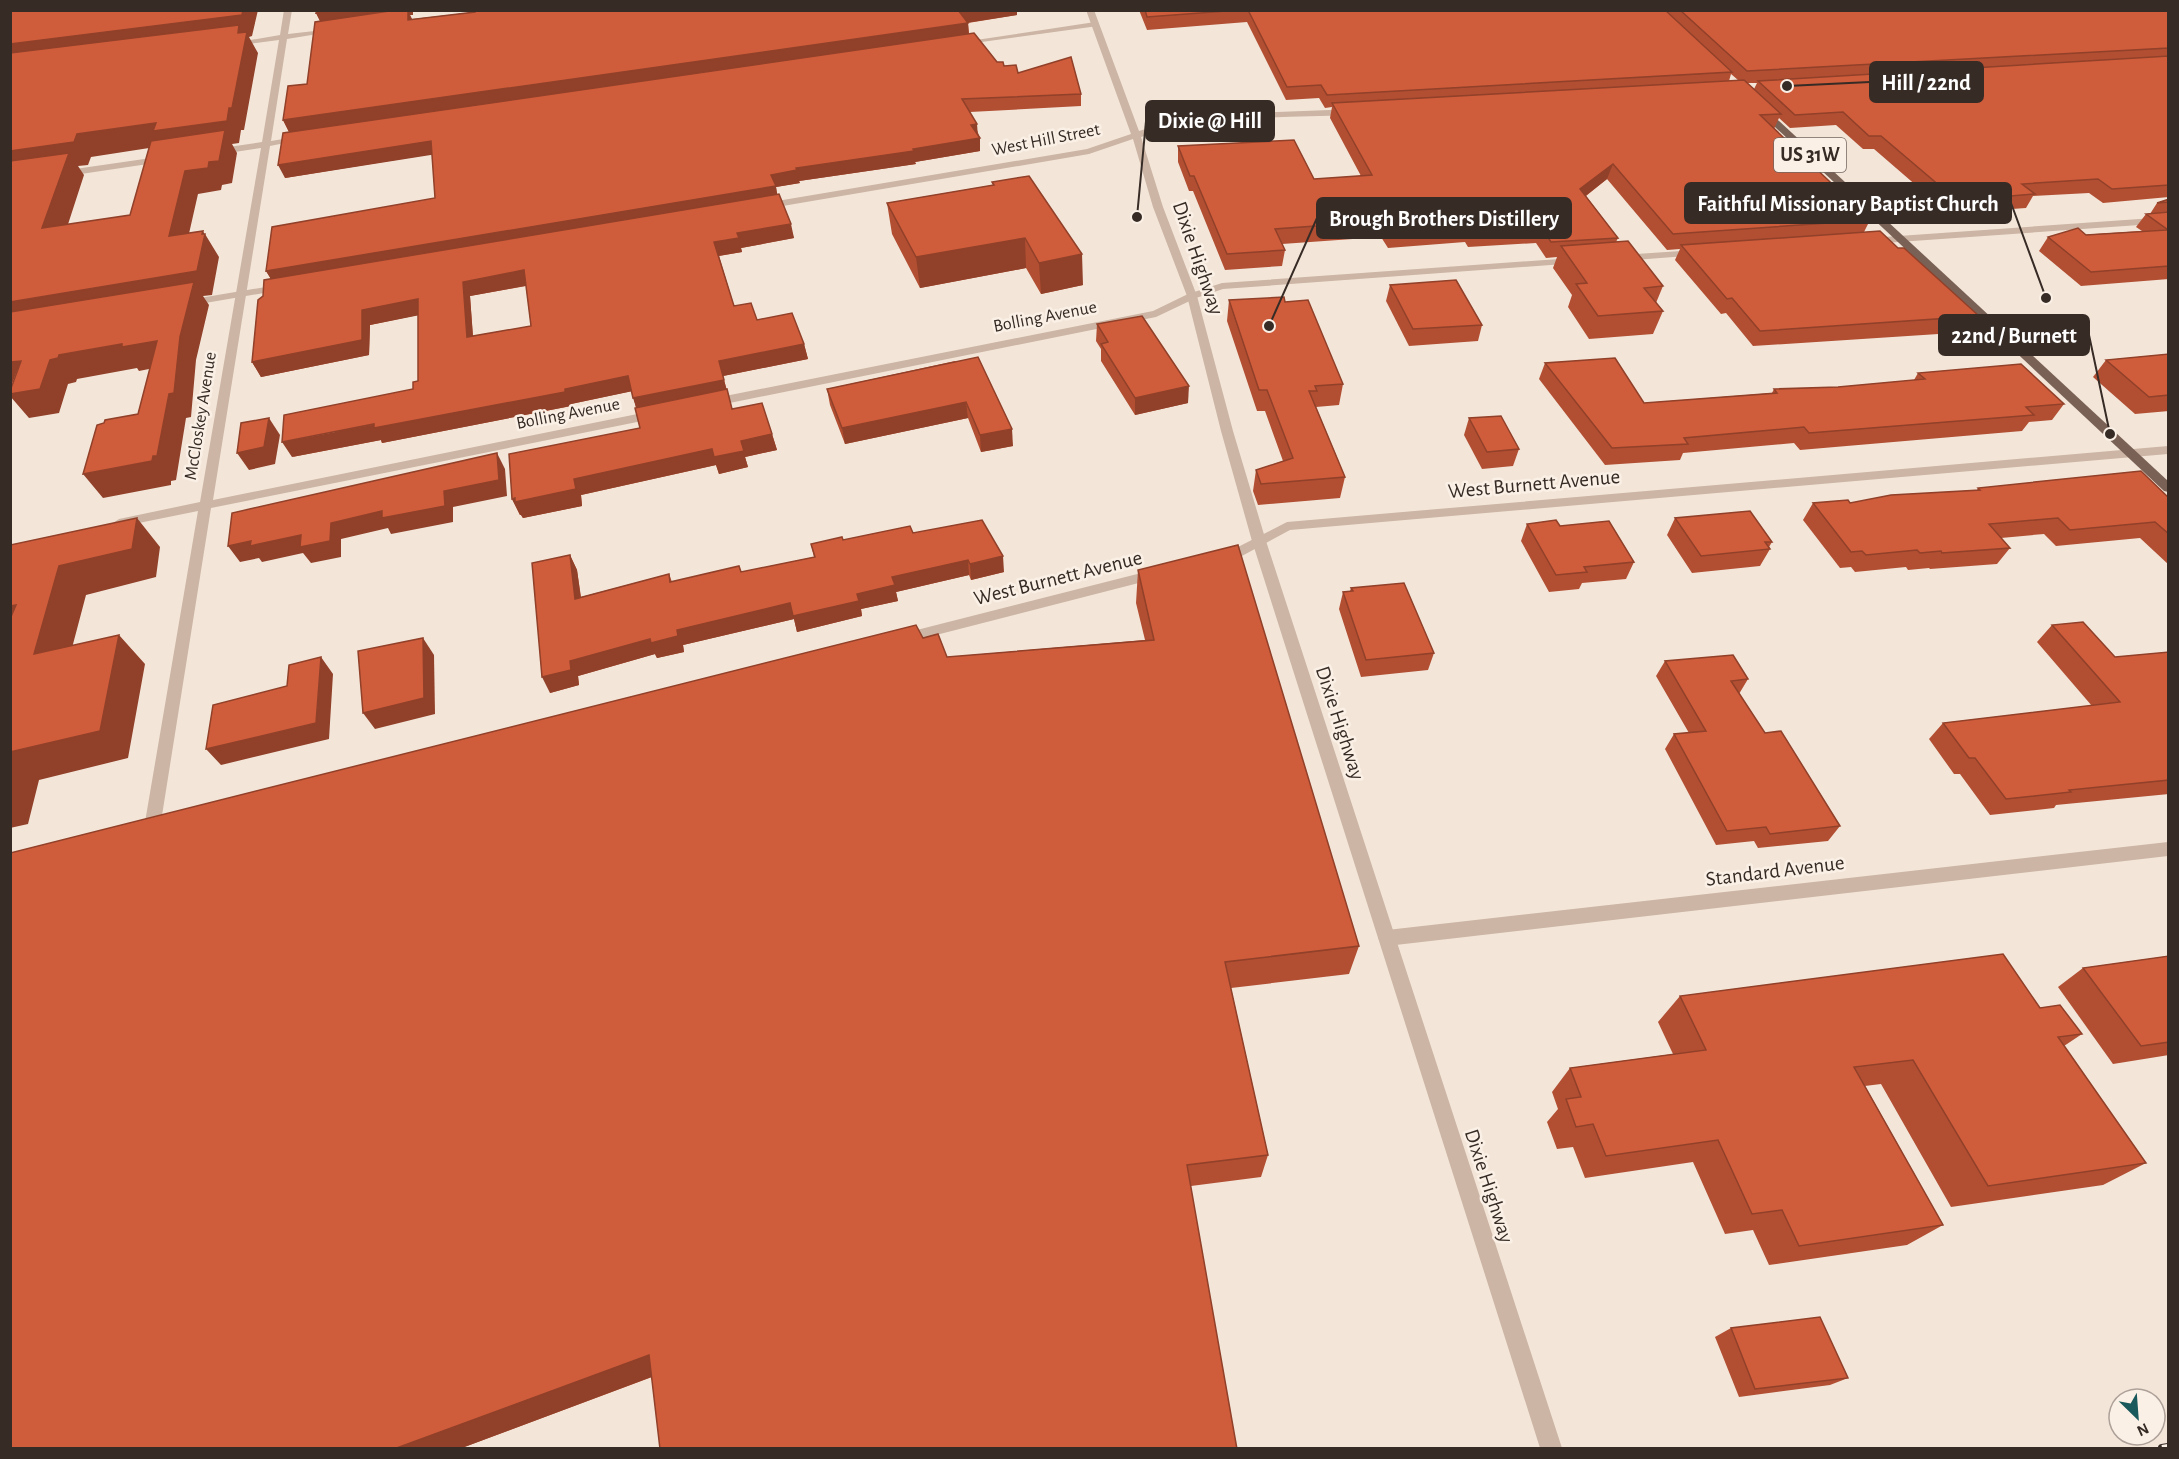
<svg xmlns="http://www.w3.org/2000/svg" width="2179" height="1459" viewBox="0 0 2179 1459" font-family="'Alegreya Sans',sans-serif">
<rect width="100%" height="100%" fill="#f3e6d9"/>
<g fill="none" stroke-linecap="round" stroke-linejoin="round">
<g fill="#ccb5a4" fill-rule="evenodd">
<path d="M284,10H292L288,34L332,29L336,31L287,39L271,141L301,136L305,139L270,146L213,500L657,410L663,414L657,418L211,508L160,828L158,833L152,835L146,833L144,828L198,511L119,527L113,523L119,519L200,502L261,148L215,155L210,152L215,149L262,142L279,40L231,46L227,44L280,35Z"/>
<path d="M1095,22H1098V26L960,45L956,43Z"/>
<path d="M165,156L170,159L168,161L61,177L56,174L61,171Z"/>
<path d="M2168,217V223L1870,244L1865,241L1870,238Z"/>
<path d="M1696,250L1700,251V255L1621,261L1616,258L1621,255Z"/>
<path d="M1573,258L1577,259V263L1223,289L1196,298L1156,317L710,407L704,403L710,399L1153,311L1188,294L1222,283Z"/>
<path d="M2168,446V454L1290,530L1240,557L1221,563L1214,558L1216,555L1230,551L1287,522Z"/>
<path d="M1157,569L1162,571L1164,574L1162,577L901,644L894,639L901,634Z"/>
<path d="M2168,842V856L1387,946L1381,943L1378,938L1381,933L1387,930Z"/>
</g>
<g fill="#ccb5a4" fill-rule="evenodd">
<path d="M1086,10H1094L1139,131C1205,110 1280,113 1349,109L1353,112L1349,115C1281,118 1206,115 1141,137L1163,207L1197,296L1233,431L1266,541L1562,1448H1540L1252,541L1221,431L1187,296L1153,207L1133,139L1089,154L765,209L760,206L765,203L1087,149L1131,134Z"/>
<path d="M283,284L287,285V289L188,306L183,303L188,300Z"/>
</g>
<path fill="#7a6156" fill-rule="evenodd" d="M1759,108H1765L2168,481V492L2164,491L1759,112Z"/>
<defs>
<path id="rail" d="M2162,1448L2168,1447"/>
</defs>
<use href="#rail" stroke="#372b26" stroke-width="8"/>
<use href="#rail" stroke="#fbf0e6" stroke-width="6" stroke-dasharray="18" stroke-linecap="butt"/>
</g>
<g fill="#b24f33" fill-rule="evenodd">
<path d="M317,10H413V15H410L412,19L475,12V10H1017V15L968,23L969,33L997,62L1018,73L1081,94V106L970,112L980,138V151L915,162L916,164L799,181L800,183L776,187L777,194L794,238L741,248L742,252L719,256L734,306L757,320L804,344L808,359L723,376L732,409L772,434L777,450L745,457L748,467L719,474L716,465L581,495L582,506L523,518L521,515H520L512,499L640,428L636,408L632,391L571,404V406L382,443L381,440L292,457L413,389L418,381V315L370,325L369,355L261,377L252,362L263,296L271,279L266,271L435,198L432,154L285,178L289,132L283,120L307,84L320,21L316,13ZM526,286L531,326L473,336L470,296Z"/>
<path d="M1139,10H2169V197L2103,203L2089,193L2033,196L2026,208L1955,213L1946,205L1940,206L1874,149H1863L1836,125L1790,128L1779,118L1774,129L1870,220L1864,232L1898,248L1979,316L1969,332L1753,346L1726,313L1721,314L1675,260L1680,249L1667,250L1607,179L1586,196L1618,238L1616,242L1663,286L1656,303L1663,311L1653,334L1589,339L1568,307L1572,295L1553,268L1557,257L1546,258L1536,243L1468,247L1465,242L1388,248L1381,237L1282,244L1285,250L1282,266L1225,270L1193,191H1189L1178,162V146L1314,179L1361,176L1330,118L1332,107L1325,108L1319,98L1286,100L1247,22L1147,30ZM1731,74L1738,80L1729,81ZM1747,83H1757L1754,89Z"/>
<path d="M992,182L1083,285L1041,294L1026,268L920,288L892,234L887,203L993,185Z"/>
<path d="M2169,199V279L2081,286L2039,251L2048,237L2142,231L2136,227L2146,214H2150L2157,203Z"/>
<path d="M1390,285L1482,325L1478,341L1409,346L1386,301Z"/>
<path d="M1229,300L1285,302L1343,384L1339,405L1316,407L1345,477L1340,498L1258,505L1253,491L1256,470L1283,461L1265,411H1257L1227,321Z"/>
<path d="M1097,324L1188,403L1135,415L1101,361V349L1096,341Z"/>
<path d="M2169,354V411L2135,414L2093,377L2106,360Z"/>
<path d="M955,361L1013,446L981,452L968,418L845,444L830,405L827,389Z"/>
<path d="M1545,363L1644,403L1772,393L1774,389L1838,387L1914,380L1918,373L2064,404L2052,420L2029,422L2022,431L1800,450L1794,443L1683,453L1680,460L1605,465L1539,379Z"/>
<path d="M1469,418L1519,449L1513,466L1482,469L1464,435Z"/>
<path d="M1978,488L2169,498V565L2140,538L2056,546L2044,534L2001,538L2010,548L1997,564L1930,569L1929,568L1908,570L1906,567L1855,572L1851,567L1840,568L1803,520L1813,503H1850L1977,490Z"/>
<path d="M1675,518L1772,542L1769,547L1770,549L1760,566L1692,573L1667,535Z"/>
<path d="M1527,524L1560,526L1634,562L1626,579L1582,583L1579,589L1549,592L1521,541Z"/>
<path d="M913,533L1004,572L971,580L969,575L896,592L898,601L861,609L862,616L797,632L794,619L683,645L684,652L657,658L655,654L578,676L579,685L550,693L570,555L577,570L581,597L669,574L672,582L741,572L814,557L811,544Z"/>
<path d="M1138,570L1359,946L1349,974L1231,988L1268,1155L1261,1177L1191,1186L652,1377L459,1449H10L923,638L947,657L1145,640L1136,603Z"/>
<path d="M1351,588L1434,653L1428,670L1361,677L1339,609L1343,592L1350,591Z"/>
<path d="M2052,625L2115,657L2169,652V794L2056,805L2054,808L1990,815L1960,774H1954L1929,739L1943,723L2092,706L2037,642Z"/>
<path d="M1665,661L1748,679L1739,694L1765,733L1840,826L1828,841L1758,848L1754,841L1716,845L1665,749L1674,734L1689,733L1656,676Z"/>
<path d="M2169,956V1055L2113,1064L2058,987L2083,968Z"/>
<path d="M1680,996L2040,1008L2082,1034L2064,1046L2146,1163L2103,1185L1951,1207L1881,1084L1865,1086L1943,1225L1907,1245L1769,1265L1753,1230L1725,1234L1693,1162L1585,1178L1573,1147L1557,1149L1547,1122L1558,1109L1552,1092L1570,1068L1673,1054L1658,1022Z"/>
<path d="M1731,1328L1848,1378L1830,1385L1739,1397L1715,1337Z"/>
</g>
<g fill="#914029">
<path d="M243,10H258L252,36L249,37L258,53L244,130H241L239,143L232,144L237,153L232,183L222,185L221,190L198,194L183,260L169,236L162,146L91,157L88,165L78,166L84,175L59,252L42,228L10,176V151L77,134L156,123L227,121L10,67V44Z"/>
<path d="M336,10H413V15H410L414,24L323,27L316,13Z"/>
<path d="M957,10H1017V15L959,24Z"/>
<path d="M968,23L969,38L291,136L283,120Z"/>
<path d="M977,124L978,137L971,125Z"/>
<path d="M980,138V151L915,162L916,164L799,181L800,183L776,187L778,199L274,284L266,271L771,175L796,168Z"/>
<path d="M431,141L437,154L285,178L278,165Z"/>
<path d="M1613,164L1607,179L1575,204L1580,189Z"/>
<path d="M791,224L794,238L741,248L742,252L718,256L714,242L737,233Z"/>
<path d="M203,231L205,235V234L219,257L212,295L203,296L209,305L196,360L191,417L186,418L176,480L171,481V485L103,498L83,474L152,461L180,337L10,329V302L202,234Z"/>
<path d="M1025,238L1026,268L920,288L916,257Z"/>
<path d="M1082,254L1083,285L1041,294L1039,263Z"/>
<path d="M524,270L530,285L470,296L474,352L467,337L463,282Z"/>
<path d="M418,299L425,314L370,325L369,355L261,377L252,362L362,310Z"/>
<path d="M157,341L174,364L139,371L137,368L77,379L76,382L68,384L59,413L29,418L10,396V394L50,360L59,355L122,344Z"/>
<path d="M804,344L808,359L723,376L719,361Z"/>
<path d="M21,361L10,389V362Z"/>
<path d="M628,376L633,391L571,404V406L382,443L381,440L292,457L282,442L565,389Z"/>
<path d="M724,380L728,395L638,413L633,398Z"/>
<path d="M1189,386L1188,403L1135,415V398Z"/>
<path d="M966,402L968,418L845,444L842,428Z"/>
<path d="M269,418L280,435L275,464L249,470L237,453Z"/>
<path d="M1012,429L1013,446L981,452L980,435Z"/>
<path d="M772,434L777,450L745,457L748,467L719,474L716,465L581,495L582,506L523,518L521,515H520L512,499L574,479Z"/>
<path d="M497,453L505,469L507,496L453,507V522L391,534L388,528L341,539V557L311,563L303,553L262,562L259,558L240,562L228,546L331,523L444,491Z"/>
<path d="M137,518L160,547L156,577L86,595L63,682L10,640V606L59,566Z"/>
<path d="M570,555L577,570L583,614L575,599Z"/>
<path d="M1003,556L1004,572L971,580L970,564Z"/>
<path d="M968,560L969,575L896,592L898,601L861,609L862,616L797,632L794,619L683,645L684,652L657,658L655,654L578,676L579,685L550,693L542,677L570,661L677,630L790,603L857,594L892,577Z"/>
<path d="M119,635L145,664L128,758L39,780L28,824L10,828V752Z"/>
<path d="M423,638L434,655L435,714L375,729L363,713Z"/>
<path d="M321,657L333,674L329,739L221,765L206,749L316,723Z"/>
<path d="M649,1355L670,1370L459,1449H394Z"/>
</g>
<g fill="#cf5c3b" stroke="#914029" stroke-width="1.5" fill-rule="evenodd">
<path d="M10,10H243L242,15L10,44Z"/>
<path d="M317,10H336L316,13Z"/>
<path d="M396,10H408V20L475,12V10H958L968,23L283,120L288,86L307,84L315,22Z"/>
<path d="M1145,10H1240L1147,17Z"/>
<path d="M1248,10H1665L1732,72L1327,95L1321,85L1287,87Z"/>
<path d="M1680,10H2169V48L1747,71Z"/>
<path d="M239,25L238,33L247,32L232,108H229L227,121L153,131L156,123L77,134L74,142L10,151V53Z"/>
<path d="M974,33L997,62H1003L1004,66L1016,65L1018,73L1071,57L1081,94L962,99L977,124L971,125L980,138L913,149L914,151L796,168L797,170L771,175L776,186L266,271L272,227L435,198L431,141L278,165L283,133Z"/>
<path d="M2169,56V185L2112,189L2098,179L2022,184L2035,194L1963,200L1953,192H1947L1881,136H1869L1843,112L1795,115L1758,81Z"/>
<path d="M1744,80L1781,114L1760,115L1870,220L1673,234L1613,164L1580,189L1618,238L1551,242L1541,227L1472,232L1469,227L1391,232L1385,221L1275,229L1285,250L1227,254L1194,176H1190L1178,146L1294,140L1314,179L1372,175L1332,103Z"/>
<path d="M225,130L219,161L209,162L208,168L185,171L169,236L203,231L202,234H205L197,271L10,302V161L69,153L42,228L130,215L151,141Z"/>
<path d="M1029,176L1082,254L1039,263L1025,238L916,257L887,203L994,185L992,182Z"/>
<path d="M779,194L791,224L737,233L739,238L714,242L734,306L751,303L757,320L792,313L804,344L719,361L724,380L633,398L628,376L565,389V392L374,428V424L282,442L284,415L413,389V382L418,381V299L362,310V340L252,362L258,300L263,296L264,280ZM524,270L531,326L467,337L463,282Z"/>
<path d="M2169,199V202L2157,203Z"/>
<path d="M2169,212V266L2091,272L2048,237L2078,228L2086,235L2168,230L2146,214Z"/>
<path d="M1880,231L1898,248H1904L1979,316L1760,331L1732,298L1727,299L1681,245Z"/>
<path d="M1628,241L1663,286L1644,288L1663,311L1598,316L1576,284L1587,283L1561,246Z"/>
<path d="M1456,280L1482,325L1413,329L1390,285Z"/>
<path d="M194,282L180,337L174,393L169,394L157,456H153L152,461L83,474L97,425L104,423L105,420L138,414L157,341L122,347V344L59,355L58,358L50,360L40,389L10,394V391L21,361L10,362V312Z"/>
<path d="M1284,297L1285,302L1308,300L1343,384L1315,386L1317,391H1309L1345,477L1261,484L1256,470L1293,458L1267,390H1259L1229,300Z"/>
<path d="M1142,316L1189,386L1135,398L1101,344L1108,342L1097,324Z"/>
<path d="M2169,354V395L2149,397L2106,360Z"/>
<path d="M978,357L1012,429L980,435L966,402L842,428L827,389Z"/>
<path d="M1615,358L1644,403L1777,393L1774,389L1838,387L1925,379L1918,373L2021,364L2064,404L2026,407L2034,415L1809,433L1804,427L1684,438L1688,444L1612,448L1545,363Z"/>
<path d="M727,389L732,409L762,403L772,434L741,441L744,451L714,457L712,449L574,479L576,489L515,502V498L512,499L509,454L640,428L635,408Z"/>
<path d="M1501,416L1519,449L1487,452L1469,418Z"/>
<path d="M269,418L264,447L237,453L241,423Z"/>
<path d="M497,453L499,480L444,491L445,506L382,518V511L331,523L330,541L300,547L301,535L250,546L251,541L228,546L232,513Z"/>
<path d="M2141,471L2169,498V534L2155,522L2070,530L2058,518L1989,524L2010,548L1942,553L1941,551L1920,553L1917,550L1866,555L1862,551L1851,552L1813,503L1848,500L1850,503L1891,495L1980,490L1978,488Z"/>
<path d="M1750,511L1772,542H1765L1770,549L1701,556L1675,518Z"/>
<path d="M137,518L132,549L59,566L34,654L119,635L100,731L10,752V619L16,605L10,606V545Z"/>
<path d="M982,520L1003,556L970,564L968,560L892,577L895,585L857,594L859,601L793,616L790,603L677,630L678,636L651,643L650,639L570,661L571,670L542,677L532,563L570,555L575,599L669,574L670,582L739,566L741,572L815,557L811,544L842,537L843,540L910,526L913,533Z"/>
<path d="M1556,520L1560,526L1609,521L1634,562L1584,567L1587,572L1556,575L1527,524Z"/>
<path d="M1238,545L1359,946L1225,962L1268,1155L1187,1165L1237,1449H660L649,1355L394,1449H10V853L916,625L923,638L938,634L947,657L1154,640L1138,570Z"/>
<path d="M1404,583L1434,653L1366,660L1343,592L1353,591L1351,588Z"/>
<path d="M2083,622L2115,657L2169,652V780L2069,790L2071,792L2006,799L1975,758H1969L1943,723L2120,702L2052,625Z"/>
<path d="M423,638L424,698L363,713L358,651Z"/>
<path d="M1733,655L1748,679L1731,681L1765,733L1781,731L1840,826L1770,834L1766,827L1727,831L1674,734L1706,731L1665,661Z"/>
<path d="M321,657L316,723L206,749L213,705L287,686L289,665Z"/>
<path d="M2003,954L2040,1008L2060,1005L2082,1034L2058,1037L2146,1163L1988,1186L1913,1060L1854,1067L1943,1225L1799,1246L1782,1210L1752,1214L1718,1140L1606,1156L1593,1124L1576,1127L1566,1099L1581,1097L1570,1068L1706,1050L1680,996Z"/>
<path d="M2169,956V1042L2141,1046L2083,968Z"/>
<path d="M1820,1317L1848,1378L1755,1389L1731,1328Z"/>
</g>
<g text-anchor="middle" dominant-baseline="central" stroke-width="5" stroke-linejoin="round" paint-order="stroke">
<g font-size="18" fill="#372b26" stroke="#fbf0e6">
<text transform="translate(1046 140) rotate(-11)">West Hill Street</text>
<text transform="translate(1045 317) rotate(-11)">Bolling Avenue</text>
<text transform="translate(568 414) rotate(-11)">Bolling Avenue</text>
<text transform="translate(201 416) rotate(-81)">McCloskey Avenue</text>
</g>
<rect fill="#fbf0e6" stroke="#726660" stroke-width="1.5" x="1774" y="138" width="72" height="34" rx="4.5"/>
<g font-size="20" font-weight="bold" fill="#372b26">
<text x="1810" y="155">US 31W</text>
</g>
<g font-size="21" fill="#372b26" stroke="#fbf0e6">
<text transform="translate(1198 258) rotate(71)">Dixie Highway</text>
<text transform="translate(1534 484) rotate(-5)">West Burnett Avenue</text>
<text transform="translate(1058 578) rotate(-14)">West Burnett Avenue</text>
<text transform="translate(1340 723) rotate(72)">Dixie Highway</text>
<text transform="translate(1775 871) rotate(-7)">Standard Avenue</text>
<text transform="translate(1489 1186) rotate(72)">Dixie Highway</text>
</g>
</g>
<path fill="none" stroke="#372b26" stroke-width="2" d="M1787 86L1870 82M1137 217L1146 121M2046 298L2011 203M1269 326L1317 218M2110 434L2089 335"/>
<g fill="#372b26" stroke="#fbf0e6" stroke-width="2">
<circle cx="1787" cy="86" r="6"/>
<circle cx="1137" cy="217" r="6"/>
<circle cx="2046" cy="298" r="6"/>
<circle cx="1269" cy="326" r="6"/>
<circle cx="2110" cy="434" r="6"/>
</g>
<g fill="#372b26" stroke="#372b26" stroke-width="2">
<rect x="1870" y="62" width="113" height="40" rx="6"/>
<rect x="1146" y="101" width="128" height="40" rx="6"/>
<rect x="1685" y="183" width="326" height="40" rx="6"/>
<rect x="1317" y="198" width="254" height="40" rx="6"/>
<rect x="1939" y="315" width="150" height="40" rx="6"/>
</g>
<g font-size="22" text-anchor="middle" font-weight="bold" fill="#fff">
<text x="1926" y="90">Hill / 22nd</text>
<text x="1210" y="128">Dixie @ Hill</text>
<text x="1848" y="211">Faithful Missionary Baptist Church</text>
<text x="1444" y="226">Brough Brothers Distillery</text>
<text x="2014" y="343">22nd / Burnett</text>
</g>
<rect width="2179" height="1459" fill="none" stroke="#372b26" stroke-width="24"/>
<g transform="translate(2137 1417) rotate(155)"><circle r="28" fill="#fbf0e6" stroke="#ada199" stroke-width="1.5"/>
<path d="M0-4.5L10 22L0 15L-10 22Z" fill="#19585b"/>
<text y="-9" font-size="16" font-weight="bold" text-anchor="middle" fill="#372b26">N</text>
</g>
</svg>
